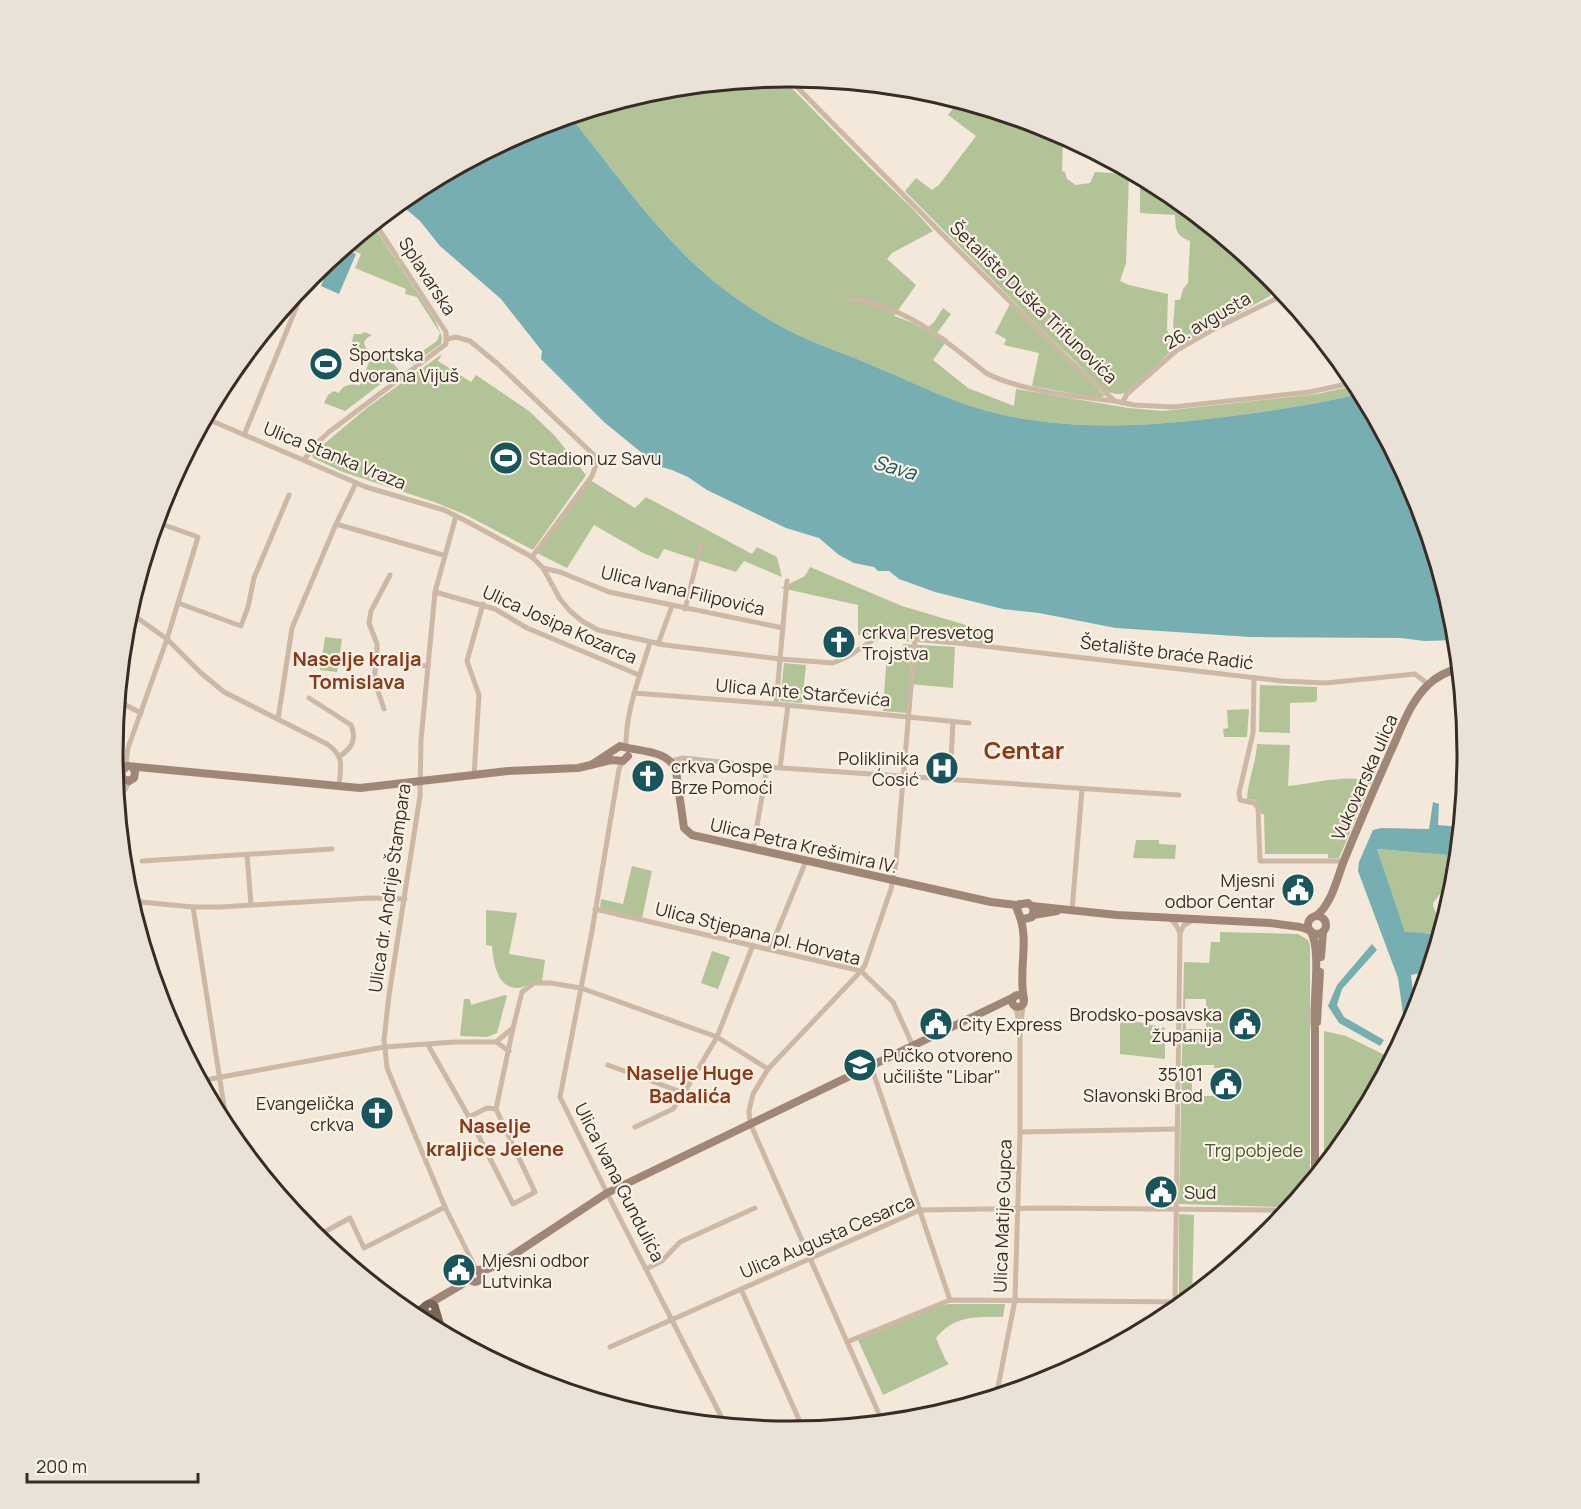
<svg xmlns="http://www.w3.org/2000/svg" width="1581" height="1509" viewBox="0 0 1581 1509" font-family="Manrope,sans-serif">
<rect width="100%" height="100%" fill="#f3e8d9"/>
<g fill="#b3c398" fill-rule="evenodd">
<path d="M781,77L869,167L912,208L933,231L892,253L887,259L916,285L894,316L913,323L925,330L934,322L943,308L951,314L937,333L948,339L933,360L968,388L1014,406L1016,389L1129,408L1163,411L1317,394L1358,385L1363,393C1314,405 1265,412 1215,418C1143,427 1070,430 999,414C955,404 917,384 876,367C847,354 816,345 788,330C763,317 739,301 716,283C660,238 615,172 570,116L659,89Z"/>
<path d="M959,101L1050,128L1071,139L1063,141L1062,171L1065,172L1067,179L1076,185L1090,183L1095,172L1129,174L1126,263L1120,281L1129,285L1168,294L1167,329L1173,349L1128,392C1120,395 1112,395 1105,390L1038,326L905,191L916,178L932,190L939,185L976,136L948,115Z"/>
<path d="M1140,176L1167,191L1269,274L1272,289L1270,296L1181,345L1178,344L1173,326L1175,300H1180L1183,289L1188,283L1190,241C1175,235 1176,230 1175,215L1140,213Z"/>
<path d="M373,225L435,320L442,337L441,344L413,364L407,362L437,341L440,333L417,297L405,294L406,289L355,268L361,254L345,247Z"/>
<path d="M1010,304L1105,396L1097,398L1032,386L1039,353L1004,345L1006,339L995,333Z"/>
<path d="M364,332L372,335L367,338L364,342C367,357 379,357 392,359V356H395L398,359L393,363L399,370L345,411L324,403L328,395L334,391L339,393C343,384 352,384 360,385L369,362L355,356L358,349L353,346L352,341L354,334H362Z"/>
<path d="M442,354L438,361L471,382L476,375L529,411L555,436L586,475L533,550L466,515L437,503L343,472L313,458L312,454L368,407Z"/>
<path d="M590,480L635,508L646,497L752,554L757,547L777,557L782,577L744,561L736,572L664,549L658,559L643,553L594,525L567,568L537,553Z"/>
<path d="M810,567L902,606L986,631L982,644L858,635V605L781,588L805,576Z"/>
<path d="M325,637L342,639L337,672L320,670Z"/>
<path d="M903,644L955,647L953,688L910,684L907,713L883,711L887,652L902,653Z"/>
<path d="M784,663L806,665L802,703L780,701Z"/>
<path d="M1260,685L1317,687V700L1315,702L1290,703V733L1259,732Z"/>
<path d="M1249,709L1247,737H1224L1223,729L1228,728L1227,710Z"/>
<path d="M1257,744L1290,745L1288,786C1315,783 1346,774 1372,781L1339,858H1328V854H1265L1264,814H1261L1259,806L1255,800L1247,799C1248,780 1256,763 1257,744Z"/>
<path d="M1136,840H1159V844L1176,845L1175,859L1133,858Z"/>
<path d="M1377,849L1459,856L1454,893L1449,889L1443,890L1433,903C1434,913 1437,916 1446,918L1441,933H1405Z"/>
<path d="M632,866L652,871L642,918L600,908L601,899L623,904Z"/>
<path d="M486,910L517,913L509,954L545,960L542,981C533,982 525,987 518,988C497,989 493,961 492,946L486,945Z"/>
<path d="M1220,932L1298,934L1308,940L1310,945V1185L1278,1225L1277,1207L1179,1204L1184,962L1209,963L1211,942H1220ZM1185,999H1206V1029H1186ZM1192,1065H1214V1068H1228V1082H1231V1099H1220V1096H1192Z"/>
<path d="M712,951L730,957L718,989L701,983Z"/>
<path d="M505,995L507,996L497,1033L487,1037L460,1036L464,999H470L471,1005Z"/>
<path d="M1120,1018L1165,1028V1059L1120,1054Z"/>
<path d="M1324,1031L1346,1036L1393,1059L1354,1131L1324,1168Z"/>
<path d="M1179,1214L1194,1215L1192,1298H1179Z"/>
<path d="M950,1304H1005L1003,1317C977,1316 953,1316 936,1338L945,1359L949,1364L883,1395L858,1340L938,1306Z"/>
</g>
<g fill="#76aeb2">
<path d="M570,116C615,172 660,238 716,283C739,301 763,317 788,330C816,345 847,354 876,367C917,384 955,404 999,414C1070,430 1143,427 1215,418C1265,412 1314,405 1363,393L1417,495L1456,623L1457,640L1424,641L1401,638L1250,637L1116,628L1039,613L1003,609L935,592L899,579L889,571H878L874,567L854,563L839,555L819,538L786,528L707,490L688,477L672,470L658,466L604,422L541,359L542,351L501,299L440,246L420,221L399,203L414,191L531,128Z"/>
<path d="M343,249L356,254L339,294L321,286L333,257Z"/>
<path d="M1433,802L1439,804L1438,825L1461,827L1459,856L1377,849L1405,932L1438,934L1439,942L1430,971L1411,975L1416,1015L1402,1041L1403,1014L1398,978L1358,871L1359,862L1373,830L1381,828L1429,829Z"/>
<path d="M1372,944L1377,950L1342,989L1337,1005L1344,1017L1384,1040L1380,1046L1339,1023L1328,1006L1337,985Z"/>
</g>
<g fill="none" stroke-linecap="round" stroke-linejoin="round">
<g stroke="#ccb8a4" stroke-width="5">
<path d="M787,77L948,240L1068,359L1115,401L1134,405L1173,407L1310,392L1356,382"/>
<path d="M1277,283L1282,295"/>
<path d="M851,299C907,307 944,339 986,373C1017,390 1078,397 1114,401"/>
<path d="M447,339L456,337L470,341L498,364L595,456L596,465L592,476L532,557"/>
<path d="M1122,403L1127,394L1177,350L1214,329L1286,294"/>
<path d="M205,418L366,487L444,510L468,522L532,557L543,568L560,599L570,611L582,621L598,630L665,645L780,659L833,663L849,656L876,638L889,637L957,643L1282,681L1326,683L1415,674L1428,684"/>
<path d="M244,435L308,279"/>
<path d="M304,460L315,445L329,432L446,344V332L375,223"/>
<path d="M456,516L435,592L421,740L420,796L389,995L384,1040L387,1068L445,1207L476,1269"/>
<path d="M336,524L443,555"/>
<path d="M543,568L560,572L609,592L783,628"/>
<path d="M435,592L495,609L527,628L639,675"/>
<path d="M178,603L241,626L248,607L254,578L289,495"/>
<path d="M685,609L701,545"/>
<path d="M129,612L167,639L201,673L224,692L327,744C346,757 340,767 339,788"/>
<path d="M658,644L672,606"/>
<path d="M377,662V644L369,623L371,611L390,575"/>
<path d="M1254,678L1253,733L1239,793L1240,800L1254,803L1258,808L1260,861H1344"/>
<path d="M634,693L776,704L969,723"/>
<path d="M309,698L351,725C357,739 352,748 340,756"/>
<path d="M118,701L141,713"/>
<path d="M776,704L787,581"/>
<path d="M384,709C379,693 371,678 377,662L428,666"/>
<path d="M278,719L292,628L336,524L356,483"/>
<path d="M626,749C625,711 640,677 650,642"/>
<path d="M113,757L127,763"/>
<path d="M113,761L120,766L121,770"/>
<path d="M623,761L619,769L592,931L560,1097L607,1193L726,1426"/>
<path d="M671,761L683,758L767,767L1179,795"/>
<path d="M126,763L128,748L167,639L198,537L156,522"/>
<path d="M780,768L788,705"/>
<path d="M474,775L479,695L467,661L483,604"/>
<path d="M950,780L953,723"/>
<path d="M118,812L123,793L130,781"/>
<path d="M753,849L767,767"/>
<path d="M247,855L251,905"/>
<path d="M142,861L332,849"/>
<path d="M130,901L193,907H220L370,898L405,899"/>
<path d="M193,907L228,1132"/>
<path d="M595,909L861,971L893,1002L913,1046"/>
<path d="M1072,911L1082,789"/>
<path d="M1170,918L1176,925L1180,933L1175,1302"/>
<path d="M138,927L140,903"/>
<path d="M1180,933L1184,925L1193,920"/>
<path d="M770,949L806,861"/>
<path d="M1014,1007L1017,1012L1019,1028"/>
<path d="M496,1042L509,1051"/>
<path d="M428,1045L469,1117L513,1204L535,1192L496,1109L513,1028"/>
<path d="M608,1065L684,1093"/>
<path d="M871,1066L950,1300"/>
<path d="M200,1081L384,1047L455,1042H496L513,1028L522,992L534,983H550L581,988L717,1037L768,1069"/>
<path d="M469,1117L487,1108L496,1109"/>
<path d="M635,1127L673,1109L684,1093L717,1037L753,945"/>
<path d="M1020,1132L1177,1129"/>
<path d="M315,1237L350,1218L364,1248L445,1207"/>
<path d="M469,1259L470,1272"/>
<path d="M646,1269L662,1261L680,1242L755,1208"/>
<path d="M741,1289L804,1431"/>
<path d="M847,1342L950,1300L1187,1302"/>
<path d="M610,1347L920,1210L1041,1208L1275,1210"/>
<path d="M996,1397L1015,1300L1020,1132V1033L1023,1005"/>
<path d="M883,1423L750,1123L749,1111L753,1094L768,1069L861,971L865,965L891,889L896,863L915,640"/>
</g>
<g stroke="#a08676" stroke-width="8">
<path d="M591,765L620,746C638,752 669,749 676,771L684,828L692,835L991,902L1016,905L1028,903L1034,908L1032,917L1024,919L1020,917L1017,909L1020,904"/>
<path d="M133,768L135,772L134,778L129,781L123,779L121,772L127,766L360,788L508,771L578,768L611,760L623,761L628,756"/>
<path d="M1032,906L1117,915L1270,923L1300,927L1309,930"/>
<path d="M1033,915L1057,911"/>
<circle cx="1317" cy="925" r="9"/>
<path d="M1316,916C1331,905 1337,879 1343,863C1358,826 1374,789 1390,753C1401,730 1409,703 1428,685C1437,676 1448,671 1460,668"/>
<path d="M1020,917C1029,943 1018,972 1024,999"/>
<path d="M1311,932C1322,952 1312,1004 1315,1030V1180"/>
<path d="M1321,957L1323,932"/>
<circle cx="1018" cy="1001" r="6"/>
<path d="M1317,1022L1320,972"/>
<circle cx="475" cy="1276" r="6"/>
<path d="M478,1270L488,1269L504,1261L607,1193L1014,997"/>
<path d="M430,1303L461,1285L469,1277"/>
</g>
<g stroke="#7a6456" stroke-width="8">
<circle cx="430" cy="1309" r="5.5"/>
<path d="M436,1311L443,1334"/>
<path d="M412,1317L425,1306"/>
</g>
</g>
<defs>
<symbol id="stadium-disc" viewBox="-11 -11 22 22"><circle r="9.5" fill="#19555c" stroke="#fbf2e6"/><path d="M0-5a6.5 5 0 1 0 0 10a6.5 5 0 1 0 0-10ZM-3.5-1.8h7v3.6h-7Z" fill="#fff"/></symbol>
<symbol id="church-disc" viewBox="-11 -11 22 22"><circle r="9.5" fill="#19555c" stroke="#fbf2e6"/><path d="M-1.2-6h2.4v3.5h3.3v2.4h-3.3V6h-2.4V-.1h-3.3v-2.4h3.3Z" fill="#fff"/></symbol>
<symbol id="hospital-disc" viewBox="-11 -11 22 22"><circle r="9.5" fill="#19555c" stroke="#fbf2e6"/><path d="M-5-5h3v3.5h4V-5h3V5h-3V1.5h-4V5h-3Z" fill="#fff"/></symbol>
<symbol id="civic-disc" viewBox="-11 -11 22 22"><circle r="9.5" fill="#19555c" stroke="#fbf2e6"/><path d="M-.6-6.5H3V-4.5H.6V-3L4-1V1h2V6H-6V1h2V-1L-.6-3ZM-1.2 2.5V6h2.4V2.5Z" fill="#fff"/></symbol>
<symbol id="university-disc" viewBox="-11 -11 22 22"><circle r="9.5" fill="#19555c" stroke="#fbf2e6"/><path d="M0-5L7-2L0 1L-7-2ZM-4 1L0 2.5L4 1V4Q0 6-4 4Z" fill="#fff"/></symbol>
</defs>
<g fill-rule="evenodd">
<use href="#stadium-disc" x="307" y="345" width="38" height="38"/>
<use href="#stadium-disc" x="487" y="439" width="38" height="38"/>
<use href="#church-disc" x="820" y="623" width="38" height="38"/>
<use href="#hospital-disc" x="923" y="749" width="38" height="38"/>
<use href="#church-disc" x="629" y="757" width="38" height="38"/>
<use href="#civic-disc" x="1279" y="871" width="38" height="38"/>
<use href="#civic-disc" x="917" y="1005" width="38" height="38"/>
<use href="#civic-disc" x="1226" y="1005" width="38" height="38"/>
<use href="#university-disc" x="841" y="1046" width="38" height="38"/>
<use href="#civic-disc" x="1207" y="1065" width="38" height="38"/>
<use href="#church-disc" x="358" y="1094" width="38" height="38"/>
<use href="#civic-disc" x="1142" y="1173" width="38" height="38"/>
<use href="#civic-disc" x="440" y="1251" width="38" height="38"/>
</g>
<g text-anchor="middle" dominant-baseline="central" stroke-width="4.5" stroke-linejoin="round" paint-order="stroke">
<g font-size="18" fill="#372c26" stroke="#fbf2e6">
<text transform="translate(428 276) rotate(57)">Splavarska</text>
<text transform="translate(1034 302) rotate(44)">Šetalište Duška Trifunovića</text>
<text transform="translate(1207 320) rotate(-30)">26. avgusta</text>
<text transform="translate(335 455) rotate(22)">Ulica Stanka Vraza</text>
<text transform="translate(683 590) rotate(13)">Ulica Ivana Filipovića</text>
<text transform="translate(560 624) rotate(24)">Ulica Josipa Kozarca</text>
<text transform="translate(1167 652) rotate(7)">Šetalište braće Radić</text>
<text transform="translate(803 692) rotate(5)">Ulica Ante Starčevića</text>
<text transform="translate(1364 777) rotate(-66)">Vukovarska ulica</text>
<text transform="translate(804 845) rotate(13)">Ulica Petra Krešimira IV.</text>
<text transform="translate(389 888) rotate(-82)">Ulica dr. Andrije Štampara</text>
<text transform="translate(758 933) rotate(14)">Ulica Stjepana pl. Horvata</text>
<text transform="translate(620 1182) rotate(63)">Ulica Ivana Gundulića</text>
<text transform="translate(1002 1216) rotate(-88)">Ulica Matije Gupca</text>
<text transform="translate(827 1236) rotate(-23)">Ulica Augusta Cesarca</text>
</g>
<g font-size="18" fill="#372c26" stroke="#fbf2e6" text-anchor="start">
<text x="349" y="354">Športska<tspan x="349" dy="21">dvorana Vijuš</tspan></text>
<text x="529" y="458">Stadion uz Savu</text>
<text x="862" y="632">crkva Presvetog<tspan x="862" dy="21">Trojstva</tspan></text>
<text x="919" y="758" text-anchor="end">Poliklinika<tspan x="919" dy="21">Ćosić</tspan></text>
<text x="671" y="766">crkva Gospe<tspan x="671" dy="21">Brze Pomoći</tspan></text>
<text x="1275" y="880" text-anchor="end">Mjesni<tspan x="1275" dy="21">odbor Centar</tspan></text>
<text x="1222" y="1014" text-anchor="end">Brodsko-posavska<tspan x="1222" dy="21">županija</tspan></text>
<text x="959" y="1024">City Express</text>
<text x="883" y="1055">Pučko otvoreno<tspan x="883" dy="21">učilište "Libar"</tspan></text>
<text x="1203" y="1074" text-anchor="end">35101<tspan x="1203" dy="21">Slavonski Brod</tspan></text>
<text x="354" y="1103" text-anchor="end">Evangelička<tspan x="354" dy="21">crkva</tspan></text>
<text x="1184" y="1192">Sud</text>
<text x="482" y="1260">Mjesni odbor<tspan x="482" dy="21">Lutvinka</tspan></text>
</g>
<g font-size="18" fill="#455728" stroke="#fbf2e6">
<text x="1254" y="1150">Trg pobjede</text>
</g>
<g font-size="20" font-style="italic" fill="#19555c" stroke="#fbf2e6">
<text transform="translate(895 467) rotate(16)">Sava</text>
</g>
<g font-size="20" font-weight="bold" fill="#8c3819" stroke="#fbf2e6">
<text x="357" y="658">Naselje kralja<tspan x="357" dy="23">Tomislava</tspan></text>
<text x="690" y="1072">Naselje Huge<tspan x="690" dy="23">Badalića</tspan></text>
<text x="495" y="1125">Naselje<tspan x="495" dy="23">kraljice Jelene</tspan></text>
</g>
<g font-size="24" font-weight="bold" fill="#8c3819" stroke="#fbf2e6">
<text x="1024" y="749">Centar</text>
</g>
</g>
<path d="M0 0H1581V1509H0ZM123 754a667 667 0 1 1 1334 0a667 667 0 1 1-1334 0Z" fill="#ebe2d7" fill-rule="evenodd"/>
<path fill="none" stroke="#372c26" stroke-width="3" d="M123 754a667 667 0 1 1 1334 0a667 667 0 1 1-1334 0Z"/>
<path d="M27 1473v9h171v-9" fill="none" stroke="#372c26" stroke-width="3"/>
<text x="36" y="1473" font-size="18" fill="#372c26" stroke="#fbf2e6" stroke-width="4.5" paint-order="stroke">200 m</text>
</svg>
